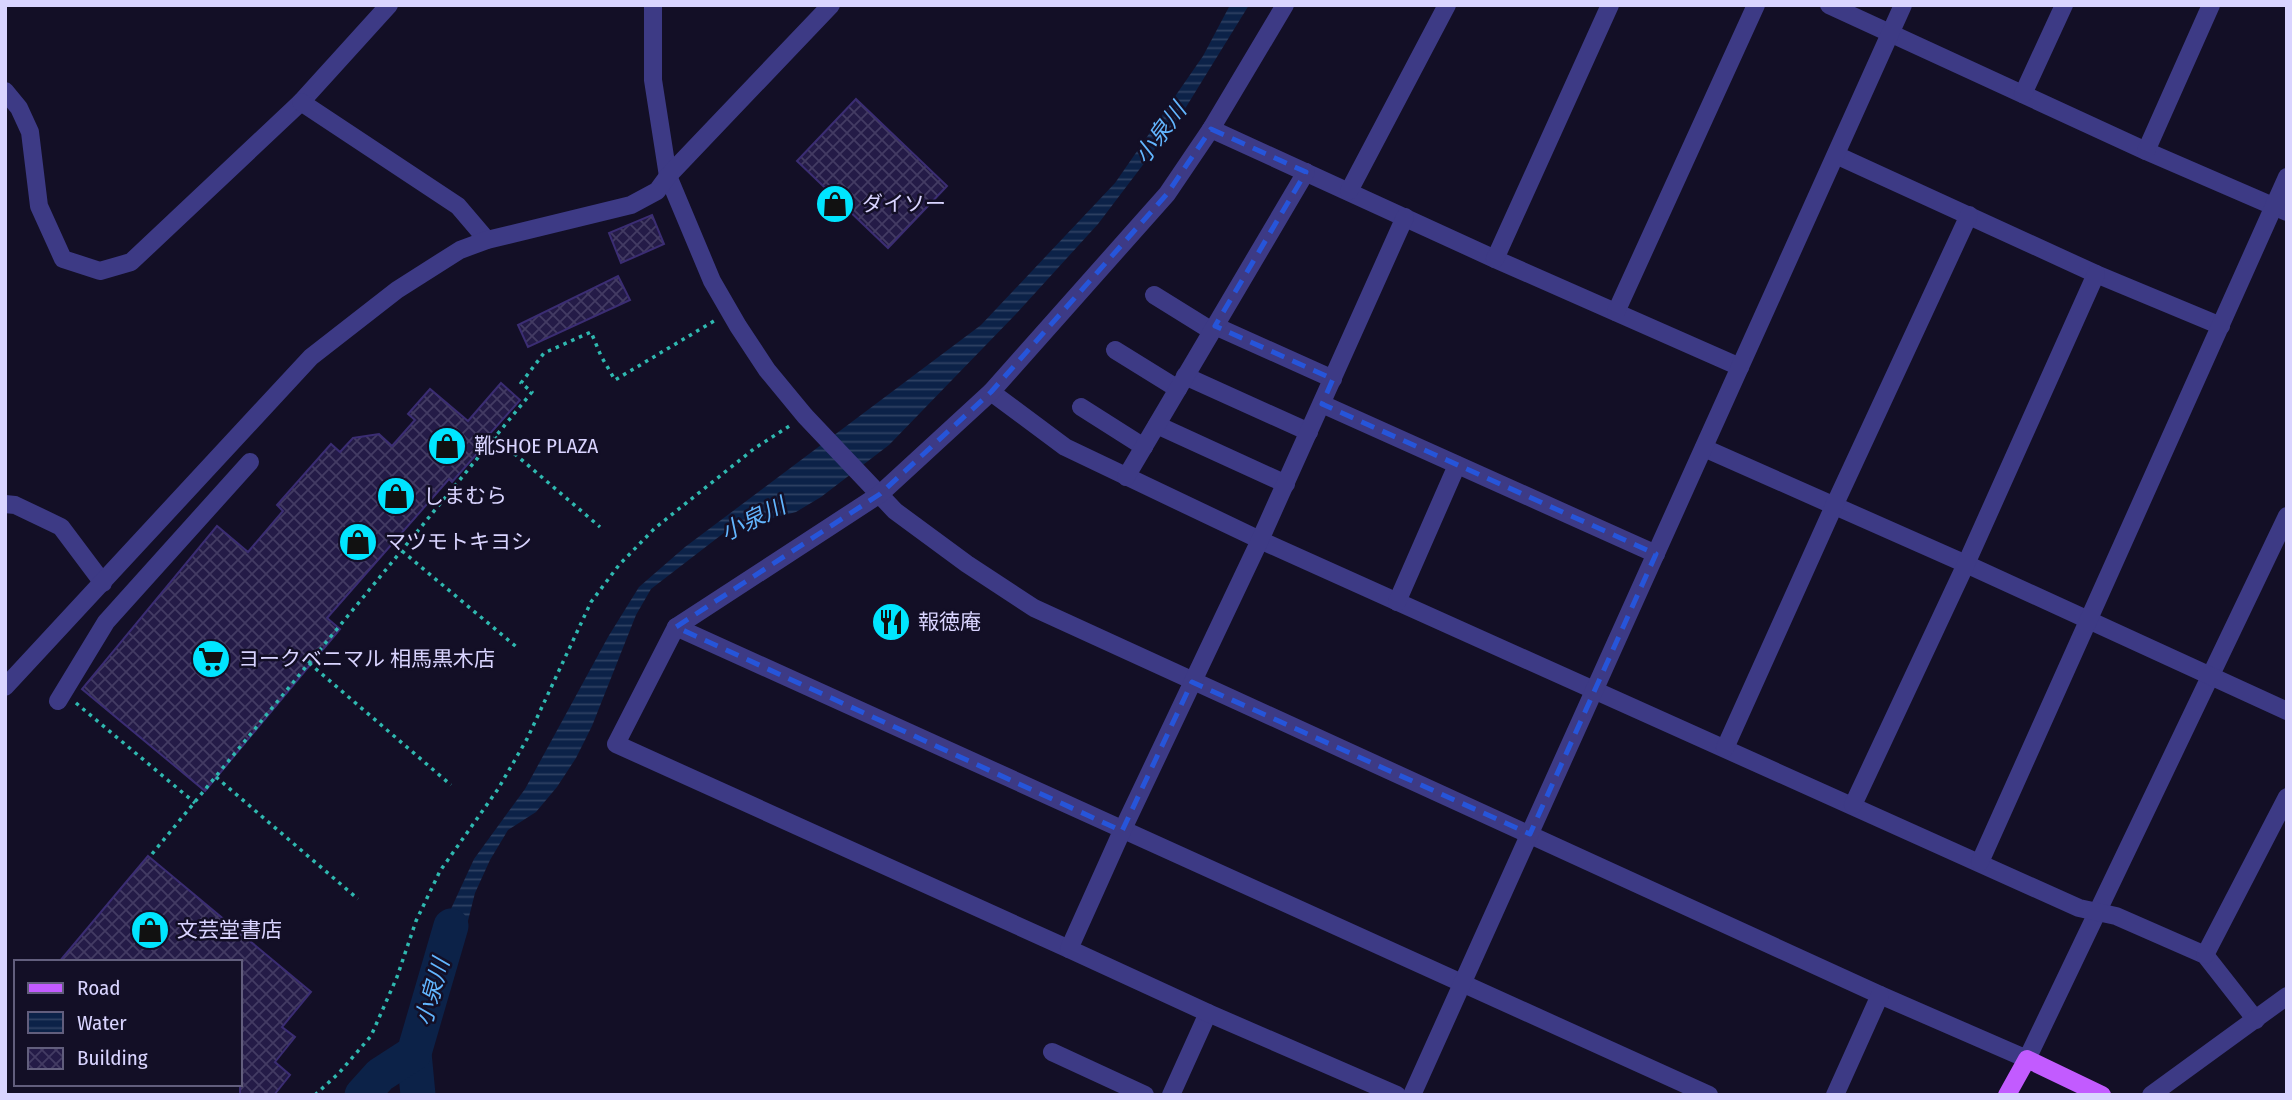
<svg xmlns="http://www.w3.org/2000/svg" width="2292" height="1100" viewBox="0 0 2292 1100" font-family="'Fira Sans Condensed','Noto Sans JP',sans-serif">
<defs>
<pattern id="water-rules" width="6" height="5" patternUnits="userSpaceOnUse" patternTransform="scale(1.75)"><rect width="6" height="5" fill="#0c2248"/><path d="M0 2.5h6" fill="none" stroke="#2f4163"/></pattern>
<pattern id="building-cross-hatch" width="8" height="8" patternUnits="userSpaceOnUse" patternTransform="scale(1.75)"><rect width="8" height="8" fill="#241b47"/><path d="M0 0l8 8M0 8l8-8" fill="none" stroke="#433b63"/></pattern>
</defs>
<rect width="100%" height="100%" fill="#130f26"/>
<path fill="url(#water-rules)" d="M1230,5H1249L1183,112L1098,224L1015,315L889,445L821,497L796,512L729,529L651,589L636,615L592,726L576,758L557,787L536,812L508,830L490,860L475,893L453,980L426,963L474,859L525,789L608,637L639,587L685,547L981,325L1115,183L1203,56Z"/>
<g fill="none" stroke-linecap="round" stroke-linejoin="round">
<g stroke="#0c2248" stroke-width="35">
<path d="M414,1053L418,1095"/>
<path d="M362,1095L380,1075L414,1053L451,926"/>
</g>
</g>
<g fill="url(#building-cross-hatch)" stroke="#3b2d73" stroke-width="2">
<path d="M856,99L947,186L888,248L797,161Z"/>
<path d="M652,215L664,244L621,263L609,233Z"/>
<path d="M618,276L630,300L528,347L518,325Z"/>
<path d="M501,383L520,400L486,438L489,440L452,482L449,479L327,618L340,629L205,791L82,689L217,526L248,552L283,511L277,505L331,444L340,452L353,438L379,434L392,446L415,420L408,414L430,389L468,421Z"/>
<path d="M148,856L311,992L282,1027L295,1037L275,1062L290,1075L274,1095H240V962H59Z"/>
</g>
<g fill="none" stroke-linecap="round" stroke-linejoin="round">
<g stroke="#2fb8b0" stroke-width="3.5" stroke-dasharray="3.5 5" stroke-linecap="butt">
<path d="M495,437L600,527"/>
<path d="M402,551L519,649"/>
<path d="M309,663L451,785"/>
<path d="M76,703L195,803"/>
<path d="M216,777L358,899"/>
<path d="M152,854L532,392L521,383L544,353L591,332L601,356L615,380L714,321"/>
<path d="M315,1095L339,1073L371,1036L397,977L416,921L440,871L498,789L527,739L591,602L619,565L655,528L755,448L791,425"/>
</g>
<g stroke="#3d3a85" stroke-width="18">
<path d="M653,5V80L668,176L712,281L738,326L767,370L805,416L895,511L967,564L1034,608L1880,995L2027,1059L2287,516"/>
<path d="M1829,5L2146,151L2287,212"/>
<path d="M5,91L19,108L30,132L39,206L63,259L100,271L131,262L301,102L389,5"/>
<path d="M2023,94L2064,5"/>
<path d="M301,102L458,206L487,240"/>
<path d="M1211,129L1495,259L1740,367"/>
<path d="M2146,151L2211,5"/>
<path d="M1836,155L2096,274L2221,326"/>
<path d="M1349,191L1447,5"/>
<path d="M1495,259L1610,5"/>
<path d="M1154,295L1212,331"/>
<path d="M1616,312L1756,5"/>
<path d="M1215,326L1333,379"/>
<path d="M1115,350L1178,389"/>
<path d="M1185,376L1309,432"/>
<path d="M991,392L1065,447L1260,540L2079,908L2116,916L2205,955L2256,1020"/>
<path d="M1322,404L1656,554"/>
<path d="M1081,407L1144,447"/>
<path d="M1157,425L1286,484"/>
<path d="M1704,448L1966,564L2287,711"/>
<path d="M1126,477L1306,172"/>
<path d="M5,504L15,505L61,527L103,583"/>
<path d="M1397,602L1457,465"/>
<path d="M676,627L1709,1095"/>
<path d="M5,687L311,357L397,290L460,250L487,240L631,205L657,191L668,176L831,5"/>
<path d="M58,701L106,622L250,462"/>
<path d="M1725,748L1834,506L1969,215"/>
<path d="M1853,805L1966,564L2096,274"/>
<path d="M1980,862L2287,177"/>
<path d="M1069,949L616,744L676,627L880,494L991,392L1167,194L1211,129L1285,5"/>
<path d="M2205,955L2287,797"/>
<path d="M1052,1052L1145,1095"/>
<path d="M1171,1095L1208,1013"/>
<path d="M1397,1095L1208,1013L1069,949L1122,831L1260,540L1405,217"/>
<path d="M1412,1095L1903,5"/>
<path d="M1835,1095L1880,995"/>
<path d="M2151,1095L2287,996"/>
</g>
<path stroke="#c25bff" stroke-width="18" d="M2007,1095L2027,1059L2102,1095"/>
</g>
<path fill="none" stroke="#2655da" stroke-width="5" stroke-dasharray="14 9" stroke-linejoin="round" d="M1211,129L1306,172L1215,326L1333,379L1322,404L1656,554L1530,834L1192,682L1122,831L676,627L880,494L991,392L1167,194Z"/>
<defs>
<symbol id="shop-disc" viewBox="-11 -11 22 22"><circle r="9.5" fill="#00e5ff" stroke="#130f26"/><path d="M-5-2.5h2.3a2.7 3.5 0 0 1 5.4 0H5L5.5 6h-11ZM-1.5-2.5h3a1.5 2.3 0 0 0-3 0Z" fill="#111"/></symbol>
<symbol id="restaurant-disc" viewBox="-11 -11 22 22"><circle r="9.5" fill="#00e5ff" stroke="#130f26"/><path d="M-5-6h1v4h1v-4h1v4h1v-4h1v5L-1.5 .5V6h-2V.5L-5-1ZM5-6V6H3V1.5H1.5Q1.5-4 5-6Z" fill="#111"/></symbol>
<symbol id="supermarket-disc" viewBox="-11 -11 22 22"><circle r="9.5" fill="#00e5ff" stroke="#130f26"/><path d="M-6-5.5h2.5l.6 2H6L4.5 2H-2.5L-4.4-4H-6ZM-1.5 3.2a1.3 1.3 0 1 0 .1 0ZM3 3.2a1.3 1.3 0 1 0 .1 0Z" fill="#111"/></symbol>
</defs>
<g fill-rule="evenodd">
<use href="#shop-disc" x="813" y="182" width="44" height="44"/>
<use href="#shop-disc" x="425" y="424" width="44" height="44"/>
<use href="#shop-disc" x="374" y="474" width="44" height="44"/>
<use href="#shop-disc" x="336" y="520" width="44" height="44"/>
<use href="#restaurant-disc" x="869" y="600" width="44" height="44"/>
<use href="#supermarket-disc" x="189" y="637" width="44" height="44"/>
<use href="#shop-disc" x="128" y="908" width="44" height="44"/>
</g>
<g text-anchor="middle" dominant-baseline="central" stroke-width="5" stroke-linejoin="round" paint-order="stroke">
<g font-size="21" fill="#d9d4ff" stroke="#130f26" text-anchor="start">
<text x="862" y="204">ダイソー</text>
<text x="474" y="446">靴SHOE PLAZA</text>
<text x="423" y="496">しまむら</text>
<text x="385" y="542">マツモトキヨシ</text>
<text x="918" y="622">報徳庵</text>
<text x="238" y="659">ヨークベニマル 相馬黒木店</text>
<text x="177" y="930">文芸堂書店</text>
</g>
<g font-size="23" font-style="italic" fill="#62b6ff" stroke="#130f26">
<text transform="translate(1160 133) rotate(-53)">小泉川</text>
<text transform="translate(753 519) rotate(-26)">小泉川</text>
<text transform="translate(432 992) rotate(-74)">小泉川</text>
</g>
</g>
<rect width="2292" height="1100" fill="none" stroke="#d9d4ff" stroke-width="14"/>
<rect x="14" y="960" width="228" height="126" fill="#130f26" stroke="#625e7d" stroke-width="2"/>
<rect x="28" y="983" width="35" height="10" fill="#c25bff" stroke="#625e7d" stroke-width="2"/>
<text x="77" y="995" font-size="21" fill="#d9d4ff">Road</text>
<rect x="28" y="1012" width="35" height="21" fill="url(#water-rules)" stroke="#625e7d" stroke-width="2"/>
<text x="77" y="1030" font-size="21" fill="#d9d4ff">Water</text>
<rect x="28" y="1048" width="35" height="21" fill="url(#building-cross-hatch)" stroke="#625e7d" stroke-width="2"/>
<text x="77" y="1065" font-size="21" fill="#d9d4ff">Building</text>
</svg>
